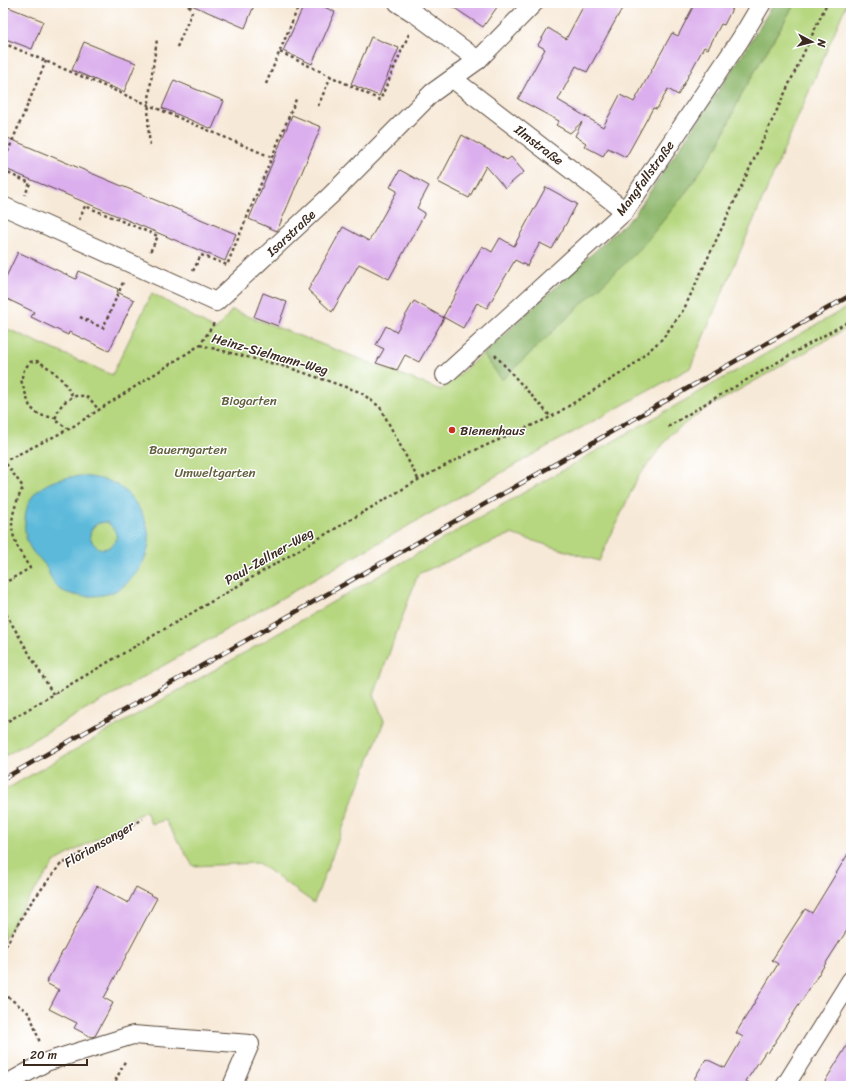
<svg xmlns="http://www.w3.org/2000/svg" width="854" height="1089" viewBox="0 0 854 1089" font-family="Sriracha,sans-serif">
<rect width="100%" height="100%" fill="#fff"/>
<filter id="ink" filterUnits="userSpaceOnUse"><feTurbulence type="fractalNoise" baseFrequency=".025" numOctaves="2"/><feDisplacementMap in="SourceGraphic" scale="8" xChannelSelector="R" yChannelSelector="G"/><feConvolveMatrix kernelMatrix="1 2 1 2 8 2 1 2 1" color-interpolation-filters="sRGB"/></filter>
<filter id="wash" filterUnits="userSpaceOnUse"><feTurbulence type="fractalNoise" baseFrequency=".012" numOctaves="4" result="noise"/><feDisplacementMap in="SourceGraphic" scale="16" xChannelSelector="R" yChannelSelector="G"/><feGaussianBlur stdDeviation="0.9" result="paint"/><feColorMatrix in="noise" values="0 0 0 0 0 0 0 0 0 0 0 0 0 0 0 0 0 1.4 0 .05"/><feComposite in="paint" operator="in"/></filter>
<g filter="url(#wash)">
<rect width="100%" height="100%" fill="#f7e9d7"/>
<g fill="#b6d77f" stroke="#78804e">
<path d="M795,3H847L690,368L550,445L3,757V327L112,375L152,293L216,330L232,310L441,390L483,354L502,379L719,144L741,95Z"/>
<path d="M851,305V326L702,411L671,434L638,477L599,561L511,534L418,574L374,695L384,721L314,903L258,863L193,866L165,820L151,824L146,811L56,861L23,907L3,941V791Z"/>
</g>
<path fill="#90b86e" stroke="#667146" d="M774,3H795L741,95L719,144L687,191L641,248L502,380L483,354L634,215L739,60Z"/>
<path fill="#5cb9da" stroke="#4c727c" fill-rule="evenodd" d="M83,476C95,478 110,479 120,487C134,497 147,518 149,536C151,560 127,593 102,595C90,597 75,597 63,591C52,586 50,574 45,565C41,559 34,555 31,549C25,539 24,530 25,520C26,487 55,477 83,476ZM106,522C114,527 121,537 112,545C95,560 76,524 106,522Z"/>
<g id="blocks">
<g fill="#dbafed">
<path d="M187,3H255L245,28Z"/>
<path d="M305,3H316L335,12L312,64L283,51Z"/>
<path d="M447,3H500L483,27Z"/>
<path d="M585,3H625L587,72L576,66L558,100L603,127L620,95L634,102L672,33L678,36L695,3H735L724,25L721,24L708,49L704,47L678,95L668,89L657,109L653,108L626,157L608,148L603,156L584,146L586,143L575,136L582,122L570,133L556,125L559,121L518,99L545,49L538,45L548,28L566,39Z"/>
<path d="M3,5L43,21L32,49L3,38Z"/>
<path d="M371,37L399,48L379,96L351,84Z"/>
<path d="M84,42L136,63L124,92L72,70Z"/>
<path d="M174,80L224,101L212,129L162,108Z"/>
<path d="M292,115L321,127L277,231L249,219Z"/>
<path d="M462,135L507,160L511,157L524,172L505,188L486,166L469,198L438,182Z"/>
<path d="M3,136L236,234L225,261L3,168Z"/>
<path d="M400,170L429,186L417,208L425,213L389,279L359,264L332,312L308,290L343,227L369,241L397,191L390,187Z"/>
<path d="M546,187L577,204L552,249L540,243L527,266L515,260L487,308L477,303L463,328L443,317L482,246L492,252L500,238L514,246Z"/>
<path d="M18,252L76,279L79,271L118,289L117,292L134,300L109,351L69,332L68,335L31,317L34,312L3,297V283Z"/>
<path d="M263,293L287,302L278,326L254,317Z"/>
<path d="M414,301L444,318L419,362L405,355L397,370L376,363L384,349L376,345L386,326L396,332Z"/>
<path d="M851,849V924L768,1053L766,1051L746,1081L754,1086H706L694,1079L706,1059L725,1068L743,1037L736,1033L778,964L772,960L805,909L812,913Z"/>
<path d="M97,886L128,903L136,887L157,898L104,998L113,1003L95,1036L91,1037L74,1028L77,1023L49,1009L59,990L46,983Z"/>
<path d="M851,1039V1086H822Z"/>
</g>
</g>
</g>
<g filter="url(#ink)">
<use href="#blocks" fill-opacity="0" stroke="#57473a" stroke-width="1"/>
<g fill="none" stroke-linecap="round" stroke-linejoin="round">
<defs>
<g id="minor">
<path d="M398,3L417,15L478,60"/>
<path d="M453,79L625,211"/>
<path d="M3,206L216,302L331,195L432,93L478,60L534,3"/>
<path d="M445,375L625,211L740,40L762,3"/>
<path d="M3,1086L46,1062L133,1035L250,1044L232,1086"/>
<path d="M785,1086L851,980"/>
</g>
</defs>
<use href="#minor" stroke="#57473a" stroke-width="20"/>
<g stroke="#57473a" stroke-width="2.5" stroke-dasharray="3 3" stroke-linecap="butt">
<path d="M182,3L190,6L192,3"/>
<path d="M3,43L271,157"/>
<path d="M177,47L192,12L190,6"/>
<path d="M3,48L5,44"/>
<path d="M280,52L380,100L409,34"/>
<path d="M266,84L300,3"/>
<path d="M318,106L331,76"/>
<path d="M150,145C145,110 152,75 157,39"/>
<path d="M3,163L46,61"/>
<path d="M3,171L30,183L25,195"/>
<path d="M79,220L85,206L158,236L150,252"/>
<path d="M193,271L201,255L227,265L297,97"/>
<path d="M80,317L103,328L124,280"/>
<path d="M200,345L290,368L360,392L380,407L418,479"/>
<path d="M495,355L551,417"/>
<path d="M56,418L39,415L30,407L21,380L24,370L30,362L37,361C54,370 64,380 73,397"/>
<path d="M668,427L703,405L851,320"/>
<path d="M69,429L56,421C54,409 70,393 83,396C90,397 95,405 99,411"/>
<path d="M3,462L69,429L200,345L213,325L214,321"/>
<path d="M3,584L30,568C8,535 7,522 23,487L4,461"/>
<path d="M3,609L53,694"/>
<path d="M3,724L418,480L471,452L551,417L631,367L663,338L684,309L827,3"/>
<path d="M3,951L27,908L60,865L143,819"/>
<path d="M3,993L30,1014L40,1043"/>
<path d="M113,1086L126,1059"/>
</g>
<use href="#minor" stroke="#fff" stroke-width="18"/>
<defs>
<path id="rail" d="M3,779L851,295"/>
</defs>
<use href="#rail" stroke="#3b2a1e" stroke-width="4.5"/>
<use href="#rail" stroke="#fff" stroke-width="3" stroke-dasharray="9" stroke-linecap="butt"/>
</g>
</g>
<circle fill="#c8321e" stroke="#fff" stroke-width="1.5" cx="452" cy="430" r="4"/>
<g text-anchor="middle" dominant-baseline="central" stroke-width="3" stroke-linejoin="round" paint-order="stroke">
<g font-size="13" fill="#3b2a1e" stroke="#fff">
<text transform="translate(539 145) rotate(37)">Ilmstraße</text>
<text transform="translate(645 178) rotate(-54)">Mangfallstraße</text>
<text transform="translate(291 233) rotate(-43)">Isarstraße</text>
<text transform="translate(270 354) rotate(16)">Heinz-Sielmann-Weg</text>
<text transform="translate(269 556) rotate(-30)">Paul-Zellner-Weg</text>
<text transform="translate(99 844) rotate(-30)">Floriansanger</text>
</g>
<g font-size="13" fill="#605e3b" stroke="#fff">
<text x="249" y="400">Biogarten</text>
<text x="188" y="449">Bauerngarten</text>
<text x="215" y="472">Umweltgarten</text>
</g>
<g font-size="13" fill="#3b2a1e" stroke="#fff" text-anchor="start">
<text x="460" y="430">Bienenhaus</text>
</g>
</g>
<rect width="854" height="1089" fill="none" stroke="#fff" stroke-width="16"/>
<g transform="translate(812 42) rotate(97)" stroke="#ffffff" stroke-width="3" paint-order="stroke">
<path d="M0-3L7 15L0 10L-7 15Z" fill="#3b2a1e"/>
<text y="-6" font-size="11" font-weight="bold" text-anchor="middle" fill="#3b2a1e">N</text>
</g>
<path d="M24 1059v6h63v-6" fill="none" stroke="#3b2a1e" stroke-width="2"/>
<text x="30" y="1059" font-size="12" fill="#3b2a1e" stroke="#ffffff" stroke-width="3" paint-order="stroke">20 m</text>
</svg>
